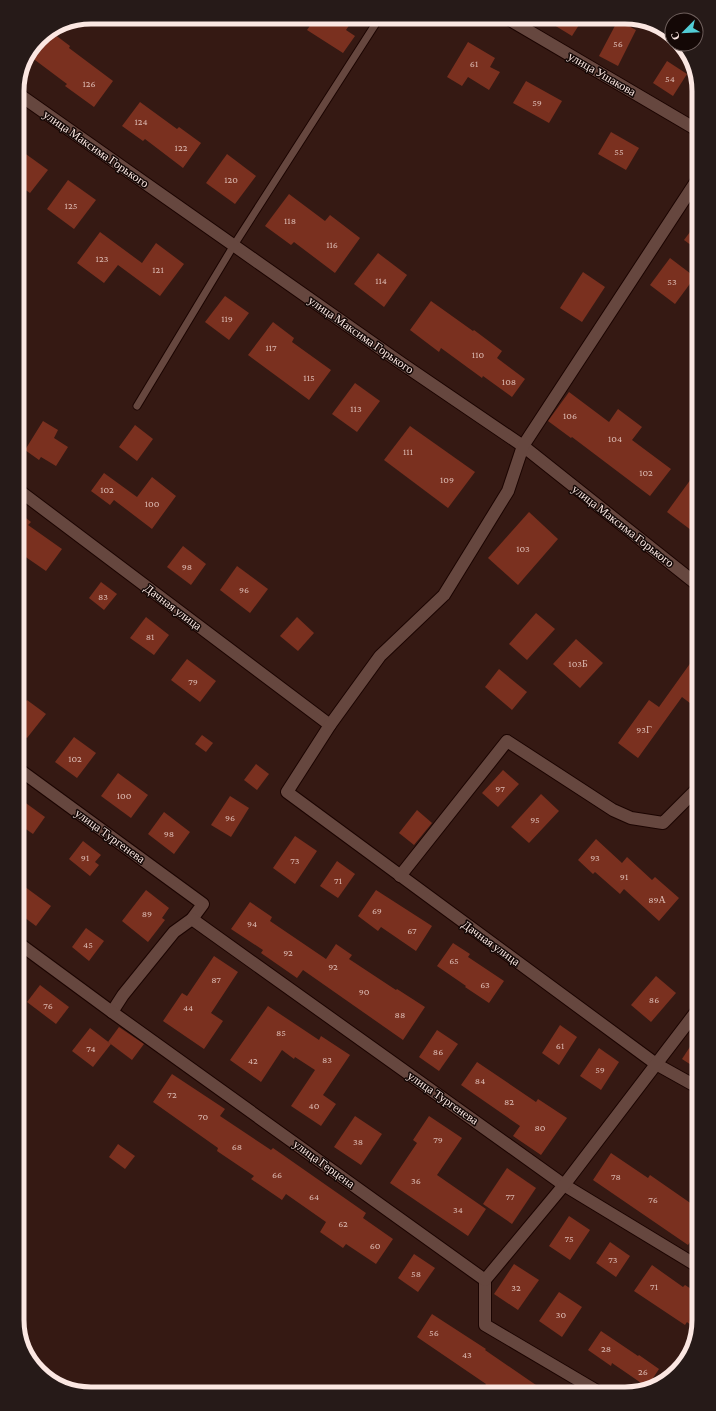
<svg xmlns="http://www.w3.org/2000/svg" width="716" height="1411" viewBox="0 0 716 1411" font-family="'Crimson Pro',serif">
<rect width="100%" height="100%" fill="#351913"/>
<g fill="#7a301f">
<path d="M316,17H322L329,22L332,17H339L350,24L346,30L355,36L343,53L307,30Z"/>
<path d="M541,17H584L572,36Z"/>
<path d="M618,20L636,30L618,66L599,56Z"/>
<path d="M50,31L70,46L69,48L113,81L94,107L65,86L67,84L31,57L39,38Z"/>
<path d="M468,42L495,58L490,67L500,72L489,90L468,77L462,86L447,77Z"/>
<path d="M667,61L687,74L673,96L653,83Z"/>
<path d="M526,81L562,101L549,123L513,103Z"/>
<path d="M140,102L177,129L179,127L201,143L183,168L145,139L143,141L122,126Z"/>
<path d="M611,132L639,148L626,170L598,154Z"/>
<path d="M23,152L48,170L30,193L17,184V160Z"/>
<path d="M227,154L256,176L235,204L206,183Z"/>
<path d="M68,180L96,200L74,229L47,209Z"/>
<path d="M289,194L325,221L330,215L360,238L335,273L294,242L291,245L265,226Z"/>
<path d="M699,220V251L684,240Z"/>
<path d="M100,232L142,263L156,243L184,264L160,296L118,265L104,283L77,263Z"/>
<path d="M378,253L407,275L384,307L354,284Z"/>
<path d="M670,258L695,277L675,304L650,285Z"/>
<path d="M583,272L605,287L582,322L560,308Z"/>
<path d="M225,296L249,313L229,340L205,322Z"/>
<path d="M431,301L473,331L474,330L502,351L497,358L525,379L512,397L483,376L482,378L441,348L439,352L410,330Z"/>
<path d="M273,322L294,338L292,342L331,370L309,400L248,355Z"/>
<path d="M355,383L380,401L357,432L332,414Z"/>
<path d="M569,392L609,422L618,409L642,427L632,440L671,469L650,496L572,437L571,438L548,421Z"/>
<path d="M43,421L58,430L54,438L68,447L56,466L41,457L39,460L25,450Z"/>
<path d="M135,425L153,439L137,461L119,447Z"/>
<path d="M410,426L475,472L448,508L384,460Z"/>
<path d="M699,468V536L667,512Z"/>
<path d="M104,473L137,497L152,477L176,496L152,529L114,500L110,505L91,491Z"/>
<path d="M17,511L31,522L28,525L62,549L46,571L17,551Z"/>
<path d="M529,512L558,539L518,585L488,558Z"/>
<path d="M183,546L206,564L191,585L167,567Z"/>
<path d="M237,566L268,589L250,613L220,590Z"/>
<path d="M101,582L117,594L104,610L89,598Z"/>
<path d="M536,613L555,629L527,660L509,644Z"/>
<path d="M146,617L169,635L154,655L130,638Z"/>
<path d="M297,617L314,633L298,651L280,636Z"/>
<path d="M576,639L603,663L580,688L553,664Z"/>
<path d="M699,651V710L682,697L638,758L618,743L649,700L659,707Z"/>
<path d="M187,659L216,681L200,702L171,680Z"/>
<path d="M499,669L527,692L512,710L485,687Z"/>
<path d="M27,700L46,714L27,738L17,731V713Z"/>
<path d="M202,735L213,743L206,752L195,744Z"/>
<path d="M74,737L96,753L77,778L55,762Z"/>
<path d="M256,764L269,774L257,790L244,780Z"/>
<path d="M503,770L519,784L498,807L482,793Z"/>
<path d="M118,773L148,795L131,818L101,796Z"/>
<path d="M541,794L559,811L529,843L511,827Z"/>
<path d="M230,796L249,808L231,837L211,825Z"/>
<path d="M23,801L45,817L33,834L17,823V810Z"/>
<path d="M417,810L432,823L414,845L399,833Z"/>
<path d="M164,812L190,832L174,854L148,834Z"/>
<path d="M295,836L317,851L295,884L273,868Z"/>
<path d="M596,839L622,863L627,857L652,880L655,877L679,898L659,921L624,889L620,894L595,872L593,874L578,860Z"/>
<path d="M83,841L101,855L95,862L99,865L90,876L69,859Z"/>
<path d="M337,861L355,874L338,898L320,886Z"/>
<path d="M17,881L51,906L36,926L17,912Z"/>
<path d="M146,890L169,908L162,918L165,920L148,942L122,921Z"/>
<path d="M376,890L432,926L416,951L381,927L378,931L358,916Z"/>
<path d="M250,902L272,917L270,921L326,959L336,944L352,955L349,959L396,990L397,989L425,1007L403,1040L303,970L297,978L261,953L263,950L231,929Z"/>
<path d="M86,928L104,941L89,961L72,947Z"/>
<path d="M453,943L470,954L468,957L504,981L489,1003L465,987L466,986L437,966Z"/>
<path d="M214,956L238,972L211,1013L223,1021L204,1049L163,1021L182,993L187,996Z"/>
<path d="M656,976L676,993L651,1022L631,1005Z"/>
<path d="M40,985L69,1007L56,1024L27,1002Z"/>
<path d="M268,1006L319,1040L321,1036L350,1055L323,1095L336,1104L321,1126L291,1106L315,1070L295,1057L294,1059L282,1050L261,1082L230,1060Z"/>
<path d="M560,1025L577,1037L559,1065L542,1053Z"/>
<path d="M119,1027L144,1044L132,1060L108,1042Z"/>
<path d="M90,1028L111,1044L93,1067L72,1051Z"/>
<path d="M437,1030L458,1044L439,1071L419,1057Z"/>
<path d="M699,1033V1070L682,1059Z"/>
<path d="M599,1048L619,1062L601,1090L580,1076Z"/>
<path d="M477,1062L536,1102L538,1099L567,1118L541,1155L513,1136L520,1126L461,1085Z"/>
<path d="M172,1074L225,1109L220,1116L271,1150L273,1148L366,1213L363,1218L393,1239L376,1264L346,1244L343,1248L320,1232L326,1222L286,1194L282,1200L251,1179L254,1176L217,1151L218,1148L153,1102Z"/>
<path d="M355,1116L382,1134L361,1165L334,1147Z"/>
<path d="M429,1116L462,1138L437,1175L486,1209L468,1236L390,1183L417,1143L413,1140Z"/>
<path d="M118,1144L135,1156L125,1169L109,1157Z"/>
<path d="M611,1153L648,1178L650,1175L699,1209V1229L688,1245L593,1180Z"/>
<path d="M507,1168L536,1188L512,1224L483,1204Z"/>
<path d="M569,1216L590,1230L570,1260L549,1246Z"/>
<path d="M610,1242L630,1256L616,1277L596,1263Z"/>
<path d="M414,1254L435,1268L418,1292L398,1278Z"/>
<path d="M514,1264L539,1280L518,1310L494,1294Z"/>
<path d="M652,1265L683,1287L685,1285L699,1294V1320L696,1329L687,1322L685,1325L634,1291Z"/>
<path d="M559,1292L582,1307L562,1337L539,1321Z"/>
<path d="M432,1314L486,1349L485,1350L549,1394H497L485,1386L486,1384L417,1337Z"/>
<path d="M601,1331L638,1356L639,1355L659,1369L647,1387L612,1363L611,1366L588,1350Z"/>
</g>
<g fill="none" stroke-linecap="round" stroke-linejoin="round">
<defs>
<path id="lane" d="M137,406L234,245L380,17"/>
<g id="street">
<path d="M505,17L699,131"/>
<path d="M17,93L401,363L523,446L699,586"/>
<path d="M17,489L330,725"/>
<path d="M17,768L203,904L192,919L174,932L123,995L112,1012"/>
<path d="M400,876L507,741L613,810L631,818L663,823L699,787"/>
<path d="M192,919L564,1185L699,1267"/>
<path d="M17,942L112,1012L485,1280V1325L602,1394"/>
<path d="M699,1088L656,1064L287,792L330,725L380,656L444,595L508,491L523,446L699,177"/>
<path d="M485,1280L564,1185L699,1008"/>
</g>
</defs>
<use href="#lane" stroke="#1b0401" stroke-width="9"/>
<use href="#street" stroke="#1b0401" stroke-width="14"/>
<use href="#lane" stroke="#66473f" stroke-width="7"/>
<use href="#street" stroke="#66473f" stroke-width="12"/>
</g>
<g text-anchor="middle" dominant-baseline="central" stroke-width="3" stroke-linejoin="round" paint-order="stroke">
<g font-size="10" fill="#dbb9b1">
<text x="618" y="43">56</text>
<text x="474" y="63">61</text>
<text x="670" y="78">54</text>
<text x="89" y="83">126</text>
<text x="537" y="102">59</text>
<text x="141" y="121">124</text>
<text x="181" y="147">122</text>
<text x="619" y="151">55</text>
<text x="231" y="179">120</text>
<text x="71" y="205">125</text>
<text x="290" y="220">118</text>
<text x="332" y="244">116</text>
<text x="102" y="258">123</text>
<text x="158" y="269">121</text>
<text x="381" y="280">114</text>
<text x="672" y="281">53</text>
<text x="227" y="318">119</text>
<text x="271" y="347">117</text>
<text x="478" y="354">110</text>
<text x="309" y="377">115</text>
<text x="509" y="381">108</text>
<text x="356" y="408">113</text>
<text x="570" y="415">106</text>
<text x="615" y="438">104</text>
<text x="408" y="451">111</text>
<text x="646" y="472">102</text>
<text x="447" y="479">109</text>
<text x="107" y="489">102</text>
<text x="152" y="503">100</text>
<text x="523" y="548">103</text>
<text x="187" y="566">98</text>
<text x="244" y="589">96</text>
<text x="103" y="596">83</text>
<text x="150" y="636">81</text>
<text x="578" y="663">103Б</text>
<text x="193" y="681">79</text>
<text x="644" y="729">93Г</text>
<text x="75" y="758">102</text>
<text x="500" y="788">97</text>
<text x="124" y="795">100</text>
<text x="230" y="817">96</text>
<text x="535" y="819">95</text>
<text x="169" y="833">98</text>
<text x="85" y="857">91</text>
<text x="595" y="857">93</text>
<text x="295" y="860">73</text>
<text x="624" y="876">91</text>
<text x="338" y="880">71</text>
<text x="657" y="899">89А</text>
<text x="377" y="910">69</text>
<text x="147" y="913">89</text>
<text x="252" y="923">94</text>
<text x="412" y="930">67</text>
<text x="88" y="944">45</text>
<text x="288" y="952">92</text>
<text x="454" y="960">65</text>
<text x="333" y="966">92</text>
<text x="216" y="979">87</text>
<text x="485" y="984">63</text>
<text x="364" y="991">90</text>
<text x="654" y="999">86</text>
<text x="48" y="1005">76</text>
<text x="188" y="1007">44</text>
<text x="400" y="1014">88</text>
<text x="281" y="1032">85</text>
<text x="560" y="1045">61</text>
<text x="91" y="1048">74</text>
<text x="438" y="1051">86</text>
<text x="327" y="1059">83</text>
<text x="253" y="1060">42</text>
<text x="600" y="1069">59</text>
<text x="480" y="1080">84</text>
<text x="172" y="1094">72</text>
<text x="509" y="1101">82</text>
<text x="314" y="1105">40</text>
<text x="203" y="1116">70</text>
<text x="540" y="1127">80</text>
<text x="438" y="1139">79</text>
<text x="358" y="1141">38</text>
<text x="237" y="1146">68</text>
<text x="277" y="1174">66</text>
<text x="616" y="1176">78</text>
<text x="416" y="1180">36</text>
<text x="314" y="1196">64</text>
<text x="510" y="1196">77</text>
<text x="653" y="1199">76</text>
<text x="458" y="1209">34</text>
<text x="343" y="1223">62</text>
<text x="569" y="1238">75</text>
<text x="375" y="1245">60</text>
<text x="613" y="1259">73</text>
<text x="416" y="1273">58</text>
<text x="654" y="1286">71</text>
<text x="516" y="1287">32</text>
<text x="561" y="1314">30</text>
<text x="434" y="1332">56</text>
<text x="606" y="1348">28</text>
<text x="467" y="1354">43</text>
<text x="643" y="1371">26</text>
</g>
<g font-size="12" fill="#fbe7e2" stroke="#140806">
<text transform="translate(602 74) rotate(30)">улица Ушакова</text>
<text transform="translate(96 149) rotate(35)">улица Максима Горького</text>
<text transform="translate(361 335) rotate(35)">улица Максима Горького</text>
<text transform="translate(623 526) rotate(38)">улица Максима Горького</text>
<text transform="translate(173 607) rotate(37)">Дачная улица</text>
<text transform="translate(110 836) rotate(36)">улица Тургенева</text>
<text transform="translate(491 943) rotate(36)">Дачная улица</text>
<text transform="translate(443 1098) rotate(35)">улица Тургенева</text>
<text transform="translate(324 1164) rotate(36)">улица Герцена</text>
</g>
</g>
<path d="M0 0H716V1411H0ZM91 24H625A67 67 0 0 1 692 91V1320A67 67 0 0 1 625 1387H91A67 67 0 0 1 24 1320V91A67 67 0 0 1 91 24Z" fill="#261a18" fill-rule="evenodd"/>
<path fill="none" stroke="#fbe7e2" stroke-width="5" d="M91 24H625A67 67 0 0 1 692 91V1320A67 67 0 0 1 625 1387H91A67 67 0 0 1 24 1320V91A67 67 0 0 1 91 24Z"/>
<g transform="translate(684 32) rotate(246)"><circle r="19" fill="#140806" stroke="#70615e"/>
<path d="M0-3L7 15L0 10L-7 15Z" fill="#52ccd5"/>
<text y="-6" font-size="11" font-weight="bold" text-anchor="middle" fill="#fbe7e2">С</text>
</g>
</svg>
